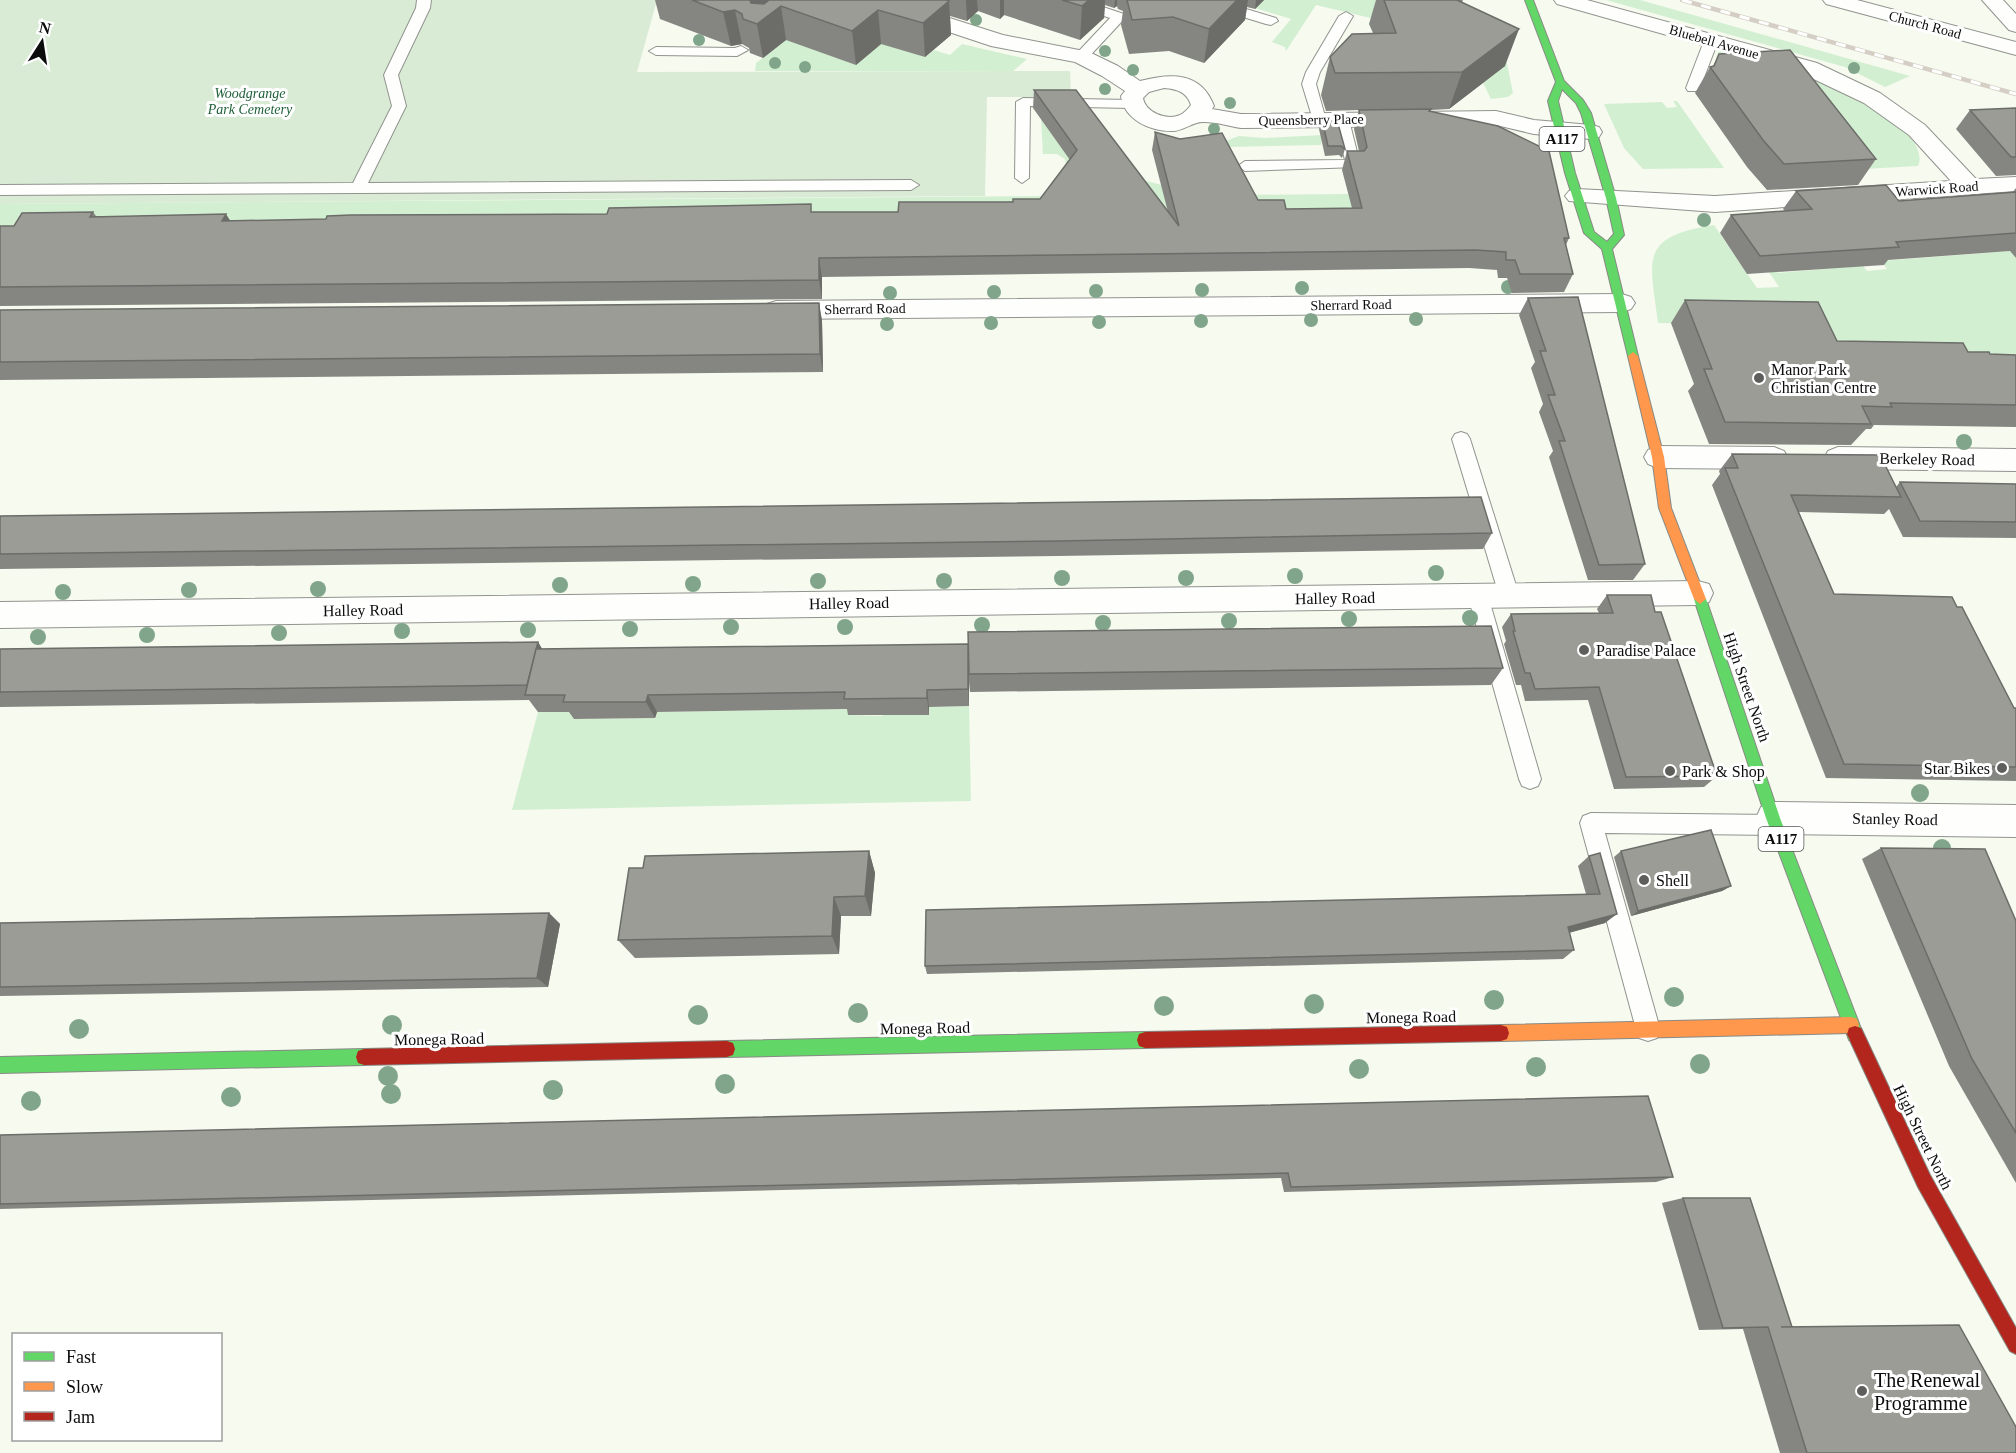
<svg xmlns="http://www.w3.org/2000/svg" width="2016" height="1453" viewBox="0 0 2016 1453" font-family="'Times New Roman',serif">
<rect width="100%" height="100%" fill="#f6faef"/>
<g fill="#d3efd2">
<path d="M1263,0H1390L1506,59L1513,93L1508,97L1491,99L1483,83L1505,66L1349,79L1379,20L1316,5L1286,51L1285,47L1272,42L1291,19L1255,8Z"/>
<path d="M1606,0H1640L1910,76L1885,87L1845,67Z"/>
<path d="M900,25L917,54L925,57L934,50L950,55L962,44L1027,59L1013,71H755L756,63L785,41L773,36Z"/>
<path d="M1719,50C1746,57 1774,63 1799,72C1827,82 1934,129 1918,166L1846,170L1733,80L1716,58Z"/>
<path d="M1673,101H1677L1724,168L1643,169L1624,148L1604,104L1662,102L1667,108L1677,107Z"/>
<path d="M1041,119L1127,176L1166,186L1226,195L1348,194L1511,134L1530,141L1544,188L1431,217L0,258V204L1059,196L1068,179L1065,159L1057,154H1043Z"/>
<path d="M1322,135L1321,145L1226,147L1218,144L1239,136L1264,138Z"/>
<path d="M1714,225L1757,288L1779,287L1759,257H1767L1778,273L1834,268L1860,262L1867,271L1887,269L1881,261L2010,251L2016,258V379L1869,372L1817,325L1658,323C1650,259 1638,237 1714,225Z"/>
<path d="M969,706L971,801L512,810L538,712H576L575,719L655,718L657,712L849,709V715L882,716L883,708L895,715H929V707Z"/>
</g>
<path fill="#d9ebd5" d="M0,0H657L637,72L1070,71L1071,97H987L985,196L0,204Z"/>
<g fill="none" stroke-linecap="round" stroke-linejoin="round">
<defs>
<g id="lane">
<path d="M417,0H431L430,8L398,75L406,106L368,183L911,180L919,185L911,190L0,195V185L353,183L392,106L384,75L416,8Z"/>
<path d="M1062,0H1082L1124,14L1126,17L1086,60H1076L1074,57L1076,54L1110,18L1064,3Z"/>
<path d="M1195,0H1216L1276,18L1278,21L1271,25L1266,24L1197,3Z"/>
<path d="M1346,12L1353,16L1320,72L1316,84L1326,120L1319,124L1314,123L1302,84L1306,72L1339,16Z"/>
<path d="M1711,37L1718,41L1700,88L1698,91H1688L1686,88L1704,41Z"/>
<path d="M741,46L748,50L737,56L656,55L649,51L656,47L735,48Z"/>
<path d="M1023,98L1131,100L1138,104L1131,108L1030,106L1029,178L1022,183L1015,178L1016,102Z"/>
<path d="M1342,116L1349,120L1360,164L1358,167L1245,171L1238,166L1245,161L1345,160L1335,120Z"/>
<path d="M1461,432L1467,434L1470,439L1519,595L1516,601L1509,603L1502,601L1499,595L1452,439L1455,434Z"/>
<path d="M1478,588L1485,590L1488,596L1541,779L1538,786L1530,789L1522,786L1519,779L1468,596L1471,590Z"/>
<path d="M1591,813L1776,815L1784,818L1787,825L1784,832L1776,835L1605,833L1660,1029L1657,1038L1648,1041L1639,1038L1636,1029L1580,823L1583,816Z"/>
</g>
<g id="street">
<path d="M862,0H893L1003,35L1089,52L1118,66L1140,81C1170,73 1201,71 1214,106L1212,109L1241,114L1496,111L1534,120L1591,125L1599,127L1602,132L1599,137L1591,139L1534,134L1496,125L1241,128C1229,126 1216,122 1204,122C1195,121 1184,130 1174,131C1151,132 1124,120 1121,96L1125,91L1102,76L1075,62L991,46L865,4ZM1164,88C1177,89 1187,92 1191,105C1188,109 1184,113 1180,115C1166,121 1145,112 1143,98L1149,92Z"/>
<path d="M1554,0H1587L1817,63L1880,93L1925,125L1976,179L2016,177V191L1715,212L1569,201L1565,196L1569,191L1577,189L1715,196L1951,181L1909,135L1864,103L1801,73L1557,4Z"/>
<path d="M1823,0H1857L2016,42V55L1826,4Z"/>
<path d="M1982,0H2003L2016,14V32L2009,30Z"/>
<path d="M1622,294L1631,297L1635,303L1631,309L1622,312L776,319L767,316L763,310L767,304L776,301Z"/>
<path d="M1658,446L1774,447L1784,451L1788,458L1784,465L1774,469L1658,468L1648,464L1644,457L1648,450Z"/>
<path d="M1838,447L2016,449V471L1838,469L1828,465L1824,458L1828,451Z"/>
<path d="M1698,581L1709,584L1713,593L1709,602L1698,605L0,628V602Z"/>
<path d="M1773,802L2016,805V837L1773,834L1761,829L1756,818L1761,807Z"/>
</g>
<g id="fast">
<path d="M1525,0H1533L1564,81L1583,100L1591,113L1616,198L1624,235L1612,249L1638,356L1637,359L1633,360L1628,356L1602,249L1584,233L1565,173L1548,101L1556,82ZM1562,89L1576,103L1581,113L1606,198L1614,234L1607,242L1594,232L1575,173L1558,101Z"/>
<path d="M1700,594L1706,599L1780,818L1863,1034L1861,1040L1855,1042L1849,1040L1847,1034L1766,818L1694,599Z"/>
<path d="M1145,1032L1151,1034L1153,1040L1151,1046L1145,1048L727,1057L721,1055L719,1049L721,1043L727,1041Z"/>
<path d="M364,1049L370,1051L372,1057L370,1063L364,1065L0,1073V1057Z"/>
</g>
<g id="slow">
<path d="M1633,352L1638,356L1664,457L1671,508L1706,599L1700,604L1694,599L1659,508L1652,457L1628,356Z"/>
<path d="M1851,1017L1857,1019L1859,1025L1857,1031L1851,1033L1501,1041L1495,1039L1493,1033L1495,1027L1501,1025Z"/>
</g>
<g id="jam">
<path d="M1501,1025L1507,1027L1509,1033L1507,1039L1501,1041L1145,1048L1139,1046L1137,1040L1139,1034L1145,1032Z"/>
<path d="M1855,1026L1861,1028L1930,1175L2016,1328V1354L2010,1351L1918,1187L1847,1034L1849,1028Z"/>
<path d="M727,1041L733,1043L735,1049L733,1055L727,1057L364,1065L358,1063L356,1057L358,1051L364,1049Z"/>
</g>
</defs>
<use href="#lane" stroke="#91938e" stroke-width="2"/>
<use href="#street" stroke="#91938e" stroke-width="2"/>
<use href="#fast" stroke="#888a85" stroke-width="2"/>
<use href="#slow" stroke="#888a85" stroke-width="2"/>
<use href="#jam" stroke="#888a85" stroke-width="2"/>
<use href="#lane" fill="#fefefd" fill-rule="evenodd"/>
<use href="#street" fill="#fefefd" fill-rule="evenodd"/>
<use href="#fast" fill="#63d668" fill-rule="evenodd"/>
<use href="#slow" fill="#ff974d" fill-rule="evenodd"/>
<use href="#jam" fill="#b3261e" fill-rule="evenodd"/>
<defs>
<path id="rail" d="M1682,0L2016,94"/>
</defs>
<use href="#rail" stroke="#d5cec4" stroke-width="4.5"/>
<use href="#rail" stroke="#fff" stroke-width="3" stroke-dasharray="10" stroke-linecap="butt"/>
</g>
<g fill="#80a58b">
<circle cx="976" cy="20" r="6"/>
<circle cx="699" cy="40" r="6"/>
<circle cx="1105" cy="51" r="6"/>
<circle cx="775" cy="63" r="6"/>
<circle cx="805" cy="67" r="6"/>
<circle cx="1854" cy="68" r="6"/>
<circle cx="1133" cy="70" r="6"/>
<circle cx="1105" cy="89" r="6"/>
<circle cx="1230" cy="103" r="6"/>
<circle cx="1214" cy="129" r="6"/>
<circle cx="1704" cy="220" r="7"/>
<circle cx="1508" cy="287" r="7"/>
<circle cx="1302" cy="288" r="7"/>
<circle cx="1202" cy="290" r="7"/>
<circle cx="1096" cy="291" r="7"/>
<circle cx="994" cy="292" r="7"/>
<circle cx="890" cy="293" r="7"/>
<circle cx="1416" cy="319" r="7"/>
<circle cx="1311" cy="320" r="7"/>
<circle cx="1201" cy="321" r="7"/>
<circle cx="1099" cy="322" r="7"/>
<circle cx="991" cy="323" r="7"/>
<circle cx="887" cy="324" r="7"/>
<circle cx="1964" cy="442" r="8"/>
<circle cx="1436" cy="573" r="8"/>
<circle cx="1295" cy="576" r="8"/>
<circle cx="1062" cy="578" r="8"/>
<circle cx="1186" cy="578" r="8"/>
<circle cx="818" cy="581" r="8"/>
<circle cx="944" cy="581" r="8"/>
<circle cx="693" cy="584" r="8"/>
<circle cx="560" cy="585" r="8"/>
<circle cx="318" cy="589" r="8"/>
<circle cx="189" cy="590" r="8"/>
<circle cx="63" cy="592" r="8"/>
<circle cx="1470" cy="618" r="8"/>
<circle cx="1349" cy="619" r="8"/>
<circle cx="1229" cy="621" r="8"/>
<circle cx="1103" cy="623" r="8"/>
<circle cx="982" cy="625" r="8"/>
<circle cx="731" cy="627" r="8"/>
<circle cx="845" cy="627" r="8"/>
<circle cx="630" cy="629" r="8"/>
<circle cx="528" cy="630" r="8"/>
<circle cx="402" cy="631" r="8"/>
<circle cx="279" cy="633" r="8"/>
<circle cx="147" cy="635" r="8"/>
<circle cx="38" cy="637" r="8"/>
<circle cx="1920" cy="793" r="9"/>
<circle cx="1942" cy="848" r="9"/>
<circle cx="1674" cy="997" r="10"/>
<circle cx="1494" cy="1000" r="10"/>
<circle cx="1314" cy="1004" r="10"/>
<circle cx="1164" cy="1006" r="10"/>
<circle cx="858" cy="1013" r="10"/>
<circle cx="698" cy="1015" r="10"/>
<circle cx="392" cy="1025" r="10"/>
<circle cx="79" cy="1029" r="10"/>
<circle cx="1700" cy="1064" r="10"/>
<circle cx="1536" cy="1067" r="10"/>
<circle cx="1359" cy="1069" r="10"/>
<circle cx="388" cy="1076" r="10"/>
<circle cx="725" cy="1084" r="10"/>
<circle cx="553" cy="1090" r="10"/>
<circle cx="391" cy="1094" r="10"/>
<circle cx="231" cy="1097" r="10"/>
<circle cx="31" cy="1101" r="10"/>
</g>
<g fill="#858681">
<path d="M655,0H1264L1255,9L1247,7L1245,20L1204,63L1169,51L1129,54L1121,25L1123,11L1118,9L1117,6L1114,8L1105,5L1104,18L1080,40L1004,15L1000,19L978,11L967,21L950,16L951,35L925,57L881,44L856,65L786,40L763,58L750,53L749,48L742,44L731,46L660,19Z"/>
<path d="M1376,0H1463L1462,2L1505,66L1449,109L1431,110L1430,111L1569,238L1566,245L1573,274L1564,292L1512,293L1507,278H1498L1497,270L1469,268L822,277V299L0,306V226H14L93,212L96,216L230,221L898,212L1040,199L1070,160L1033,108L1034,90L1168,212L1152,150L1155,132L1258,200L1286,209L1352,208L1342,170L1347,151H1359L1354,129L1359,110L1326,111L1321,95L1330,57L1373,33L1369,24Z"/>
<path d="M1719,54L1876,159L1858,185L1767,190L1747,167L1695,93L1710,67L1713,66Z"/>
<path d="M2016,108V175L1996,176L1956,129L1970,110Z"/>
<path d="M1322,120L1345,149L1342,158L1339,155L1325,156L1319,129Z"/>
<path d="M2016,188V258L2010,251L1888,260L1884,265L1747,274L1720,233L1731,215L1785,211L1783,209L1796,191L1899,201L2012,193Z"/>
<path d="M1528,298L1645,564L1633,580H1588L1549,457L1553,451L1539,412L1543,404L1531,368L1535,362L1519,315Z"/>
<path d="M1685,300L1837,341L1968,352L1990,354L2016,355V427L1874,425L1871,429H1866L1851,445L1709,444L1688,391L1694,384L1671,323Z"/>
<path d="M819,303L822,321L823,372L0,380V310Z"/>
<path d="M1732,454L1896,487L1900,482L2016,484V538L1903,537L1889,509L1884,514L1799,512L1834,594L2014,708H2016V781L1826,778L1712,485L1720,474L1719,471Z"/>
<path d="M0,516L1492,533L1483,549L1058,556L0,569Z"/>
<path d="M1607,595L1655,612L1717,776L1704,787L1614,789L1588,700L1525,701L1521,685H1516L1504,644L1506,641L1502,627L1511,614L1599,613L1597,609Z"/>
<path d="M538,642L542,649L1503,668L1491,685L970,692L969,682V706L929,707V715H848L847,709L657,712L655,718L574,719L569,712H538L529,700L0,707V649Z"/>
<path d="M1881,848L2016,921V1183L1949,1066L1862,859Z"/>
<path d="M869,851L875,873L871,916H841L839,954L635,958L618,940Z"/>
<path d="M1621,851L1731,886L1722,891L1631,916L1614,857Z"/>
<path d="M1600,853L1605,923L1569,933L1574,950L1563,959L927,974L925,966L1586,894L1578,866L1589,856Z"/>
<path d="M549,913L560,924L548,987L0,996V923Z"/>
<path d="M0,1135L1673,1177L1656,1182L1284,1192L1281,1178L0,1209Z"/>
<path d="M1683,1198L1792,1327L2016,1453H1780L1743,1329L1699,1330L1662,1203Z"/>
</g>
<g fill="#6c6d69">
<path d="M749,0H792L781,6L786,40L763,58L757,24Z"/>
<path d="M966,0H977L978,11L967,21Z"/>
<path d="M1000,0H1004V15L1000,19Z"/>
<path d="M1089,0H1105L1104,18L1080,40L1082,6Z"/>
<path d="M1115,0H1117V6L1114,8Z"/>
<path d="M1237,0H1248L1245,20L1204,63L1209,29Z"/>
<path d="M1256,0H1264L1255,9Z"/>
<path d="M949,1L951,35L925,57L923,23Z"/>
<path d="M735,10L742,44L731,46L723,12Z"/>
<path d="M878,10L881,44L856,65L852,31Z"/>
<path d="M1519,29L1505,66L1449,109L1462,72Z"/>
<path d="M226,214L238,233L222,221Z"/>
<path d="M819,258L822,277V299L819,280Z"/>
<path d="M819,303L822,321L823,372L820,354Z"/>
<path d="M538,642L547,657L527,685Z"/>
<path d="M968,644L969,682V706L968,689Z"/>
<path d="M927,690L929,707V715L927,698Z"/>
<path d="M648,695L657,712L655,718L646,702Z"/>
<path d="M869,851L875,873L871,916L865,896Z"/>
<path d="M1731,886L1722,891L1631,916L1638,911Z"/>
<path d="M834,897L841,916L839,954L832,936Z"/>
<path d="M549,913L560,924L548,987L537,978Z"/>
<path d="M1617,914L1605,923L1556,936L1568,927Z"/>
</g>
<g fill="#9b9c96" stroke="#6c6d69" stroke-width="1.5">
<path d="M692,0H750L751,3L764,4L769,0H946L949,1L923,23L878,10L852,31L781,6L757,24L743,19L742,14L735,10L723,12Z"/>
<path d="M1062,0H1089L1082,6Z"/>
<path d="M1127,0H1237L1209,29L1173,17L1132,20Z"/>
<path d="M1384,0H1457L1519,29L1462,72L1335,73L1330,57L1352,34L1396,33Z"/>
<path d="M1790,50L1876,159L1784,164L1763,140L1710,67L1714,66L1719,54Z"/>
<path d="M1034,90H1076L1179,226L1155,132L1180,139L1222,133L1258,200H1284L1286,209L1362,208L1347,151H1364L1367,147L1359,110L1431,109L1429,111L1498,126L1549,151L1569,238H1564L1573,274H1520L1515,260H1506V252L1476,250L819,258V280L0,287V226H14L22,213L93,212L90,217L226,214L222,221L326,219L327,216L351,215L607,214L609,208L811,204V212H898L899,202H1013V199H1040L1077,150Z"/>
<path d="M2016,108V157H2011L1970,110Z"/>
<path d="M1322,120H1337L1345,149L1341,146H1328Z"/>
<path d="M1886,185L1899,201L2016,192V233L1896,242L1899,247L1760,256L1731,215L1812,209L1796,191Z"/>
<path d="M1578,297L1645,564L1599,565L1559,441H1565L1548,395H1555L1540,351H1546L1528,298Z"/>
<path d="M1685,300L1818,302L1837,341L1963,343L1968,352H1989L1990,354L2016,355V405L1890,403L1892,407L1862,406L1871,424L1725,422L1704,369H1712Z"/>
<path d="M819,303L820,354L0,362V310Z"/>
<path d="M1732,454L1880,455L1901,497L1791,495L1834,594L1952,597L1957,607H1962L2014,708H2016V767L1844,764L1725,468H1738Z"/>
<path d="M1900,482L2016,484V522L1920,521Z"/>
<path d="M1481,497L1492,533L1059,541L0,554V516Z"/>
<path d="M1607,595H1651L1655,612H1661L1717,776L1626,777L1599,687L1535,689L1530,673H1525L1513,631H1515L1511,614L1613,613Z"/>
<path d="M1491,626L1503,668L969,674L968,632Z"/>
<path d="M538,642L527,685L0,692V649Z"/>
<path d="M968,644V689L927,690V698L844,699L845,692L648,695L646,702H563L565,695H525L536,649Z"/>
<path d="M1711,830L1731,886L1638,911L1621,851Z"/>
<path d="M1881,848L1985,849L2016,921V1133L1972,1059Z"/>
<path d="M869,851L865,896L834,897L832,936L618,940L629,868H643L645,856Z"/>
<path d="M1600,853L1617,914L1568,927L1574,950L925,966L926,910L1600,894L1589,856Z"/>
<path d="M549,913L537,978L0,987V923Z"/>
<path d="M1648,1096L1673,1177L1291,1187L1288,1173L0,1204V1135Z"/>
<path d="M1683,1198H1750L1792,1327H1781L1959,1325L2016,1427V1453H1807L1768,1327L1723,1328Z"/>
</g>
<g fill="#5e5f5b" stroke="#fff" stroke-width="2">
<circle cx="1759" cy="378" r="6"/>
<circle cx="1584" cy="650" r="6"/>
<circle cx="2002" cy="768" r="6"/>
<circle cx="1670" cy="771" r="6"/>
<circle cx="1644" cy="880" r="6"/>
<circle cx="1862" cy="1391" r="6"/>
</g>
<g text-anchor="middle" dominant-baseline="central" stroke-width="6" stroke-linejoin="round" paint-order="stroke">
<g font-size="14" fill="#0c0c0c" stroke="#fff">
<text transform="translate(1925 25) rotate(15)">Church Road</text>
<text transform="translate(1714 42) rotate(16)">Bluebell Avenue</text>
<text transform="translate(1311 120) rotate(-1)">Queensberry Place</text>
<text transform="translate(1937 189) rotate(-4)">Warwick Road</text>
<text transform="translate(1351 305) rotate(-1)">Sherrard Road</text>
<text transform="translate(865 309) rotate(-1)">Sherrard Road</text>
</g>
<g font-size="14" font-style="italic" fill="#206039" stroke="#fff">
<text x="250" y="93">Woodgrange<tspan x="250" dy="16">Park Cemetery</tspan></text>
</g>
<g fill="#fff" stroke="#555" stroke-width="1.5">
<rect x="1539.5" y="127" width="45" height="24" rx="4.5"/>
<rect x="1758.5" y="827" width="45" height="24" rx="4.5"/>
</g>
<g font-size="15" font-weight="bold" fill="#0c0c0c">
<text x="1562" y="139">A117</text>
<text x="1781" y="839">A117</text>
</g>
<g font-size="16" fill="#0c0c0c" stroke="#fff" text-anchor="start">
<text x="1771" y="369">Manor Park<tspan x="1771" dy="18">Christian Centre</tspan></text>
<text x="1596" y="650">Paradise Palace</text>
<text x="1990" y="768" text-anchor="end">Star Bikes</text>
<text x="1682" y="771">Park &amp; Shop</text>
<text x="1656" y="880">Shell</text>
</g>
<g font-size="16" fill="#0c0c0c" stroke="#fff">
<text transform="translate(1927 459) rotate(1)">Berkeley Road</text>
<text transform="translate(1335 598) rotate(-1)">Halley Road</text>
<text transform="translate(849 603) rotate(-1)">Halley Road</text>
<text transform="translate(363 610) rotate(-1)">Halley Road</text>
<text transform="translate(1747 687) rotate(71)">High Street North</text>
<text transform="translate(1895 819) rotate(1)">Stanley Road</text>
<text transform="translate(1411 1017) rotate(-1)">Monega Road</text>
<text transform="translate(925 1028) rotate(-1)">Monega Road</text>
<text transform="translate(439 1039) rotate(-1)">Monega Road</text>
<text transform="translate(1923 1137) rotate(64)">High Street North</text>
</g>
<g font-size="20" fill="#0c0c0c" stroke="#fff" text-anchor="start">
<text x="1874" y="1380">The Renewal<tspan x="1874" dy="23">Programme</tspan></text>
</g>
</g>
<rect x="12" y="1333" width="210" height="108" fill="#ffffff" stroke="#9e9e9e" stroke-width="1.5"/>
<rect x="24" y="1352" width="30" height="9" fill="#63d668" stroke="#9e9e9e" stroke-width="1.5"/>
<text x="66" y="1363" font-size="18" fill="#0c0c0c">Fast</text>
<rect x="24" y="1382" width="30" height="9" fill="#ff974d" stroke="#9e9e9e" stroke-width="1.5"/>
<text x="66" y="1393" font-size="18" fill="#0c0c0c">Slow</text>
<rect x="24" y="1412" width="30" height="9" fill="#b3261e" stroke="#9e9e9e" stroke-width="1.5"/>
<text x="66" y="1423" font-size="18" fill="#0c0c0c">Jam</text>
<g transform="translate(42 42) rotate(12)" stroke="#ffffff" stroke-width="4.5" paint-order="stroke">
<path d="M0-4.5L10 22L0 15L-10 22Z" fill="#0c0c0c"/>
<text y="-9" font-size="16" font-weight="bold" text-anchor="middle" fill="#0c0c0c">N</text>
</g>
</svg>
